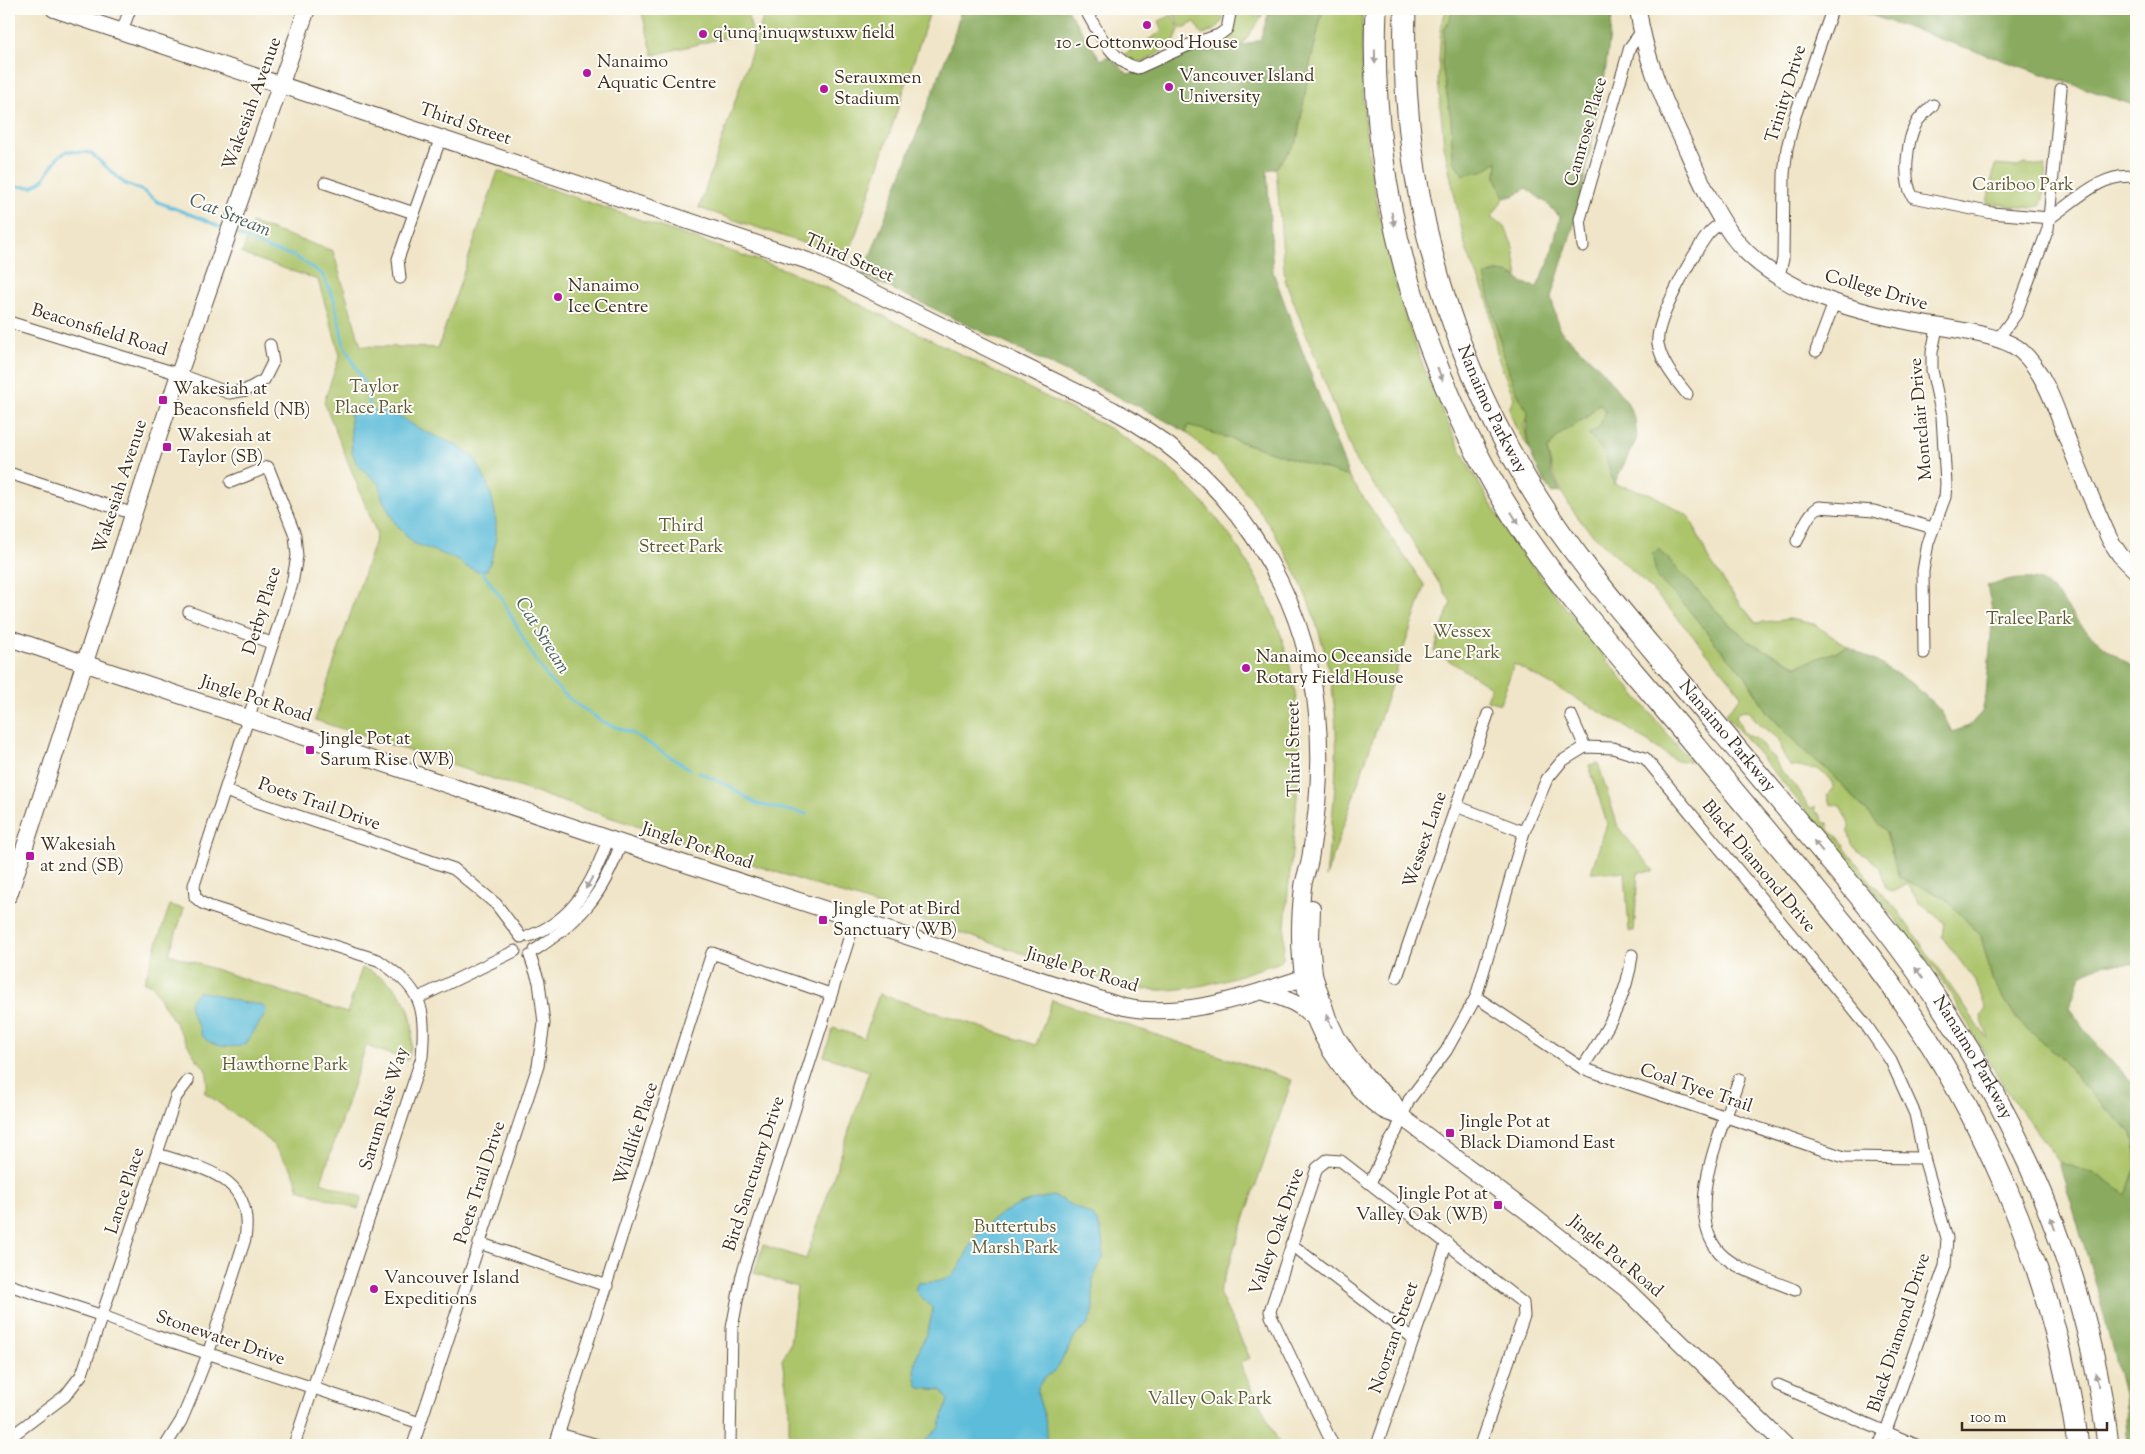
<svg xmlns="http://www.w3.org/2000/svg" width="2145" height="1454" viewBox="0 0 2145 1454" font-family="'Sorts Mill Goudy',serif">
<rect width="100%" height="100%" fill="#fdfcf7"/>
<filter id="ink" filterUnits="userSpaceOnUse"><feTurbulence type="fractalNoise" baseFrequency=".02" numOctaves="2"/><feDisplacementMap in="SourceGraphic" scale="10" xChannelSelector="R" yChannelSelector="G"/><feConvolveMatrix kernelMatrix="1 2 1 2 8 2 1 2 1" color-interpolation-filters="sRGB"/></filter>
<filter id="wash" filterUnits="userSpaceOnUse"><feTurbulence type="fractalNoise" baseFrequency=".0096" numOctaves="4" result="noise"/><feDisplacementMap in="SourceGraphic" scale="20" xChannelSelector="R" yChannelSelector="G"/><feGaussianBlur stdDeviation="1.12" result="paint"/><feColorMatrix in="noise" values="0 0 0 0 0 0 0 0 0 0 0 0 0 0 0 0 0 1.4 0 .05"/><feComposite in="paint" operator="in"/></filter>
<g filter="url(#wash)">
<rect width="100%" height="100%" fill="#f0e5c8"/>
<g fill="#acc46a" stroke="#747744" fill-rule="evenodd">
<path d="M641,9H746L752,31L653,55Z"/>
<path d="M766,9H931L848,258L699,208Z"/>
<path d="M1184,9H1218V14L1224,17C1220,28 1213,31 1202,35L1195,22L1181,29L1174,14Z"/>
<path d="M1323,9H1362C1363,38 1361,68 1363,98C1375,259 1429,420 1523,553C1537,573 1554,593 1570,613C1609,663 1649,712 1690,761H1676L1620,723L1514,664L1500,704L1487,700L1491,687L1434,651L1451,602L1392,509L1356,462L1285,280L1276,168L1297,141L1310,64Z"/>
<path d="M1447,9H1454L1444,30L1442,65L1451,119L1453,160L1485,170L1497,161L1496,177L1504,198L1491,218L1505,227L1513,247L1518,277L1497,271L1485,276C1494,312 1506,383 1528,411L1524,426L1529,448L1515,426L1509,409L1514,398L1498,358L1488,301L1466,249L1444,146L1438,80L1441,24Z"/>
<path d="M1237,13H1254L1255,17L1263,15L1241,46L1204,52L1201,46L1232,28Z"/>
<path d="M1172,15L1179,29L1174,43L1146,61L1132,62L1123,55L1158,34L1162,30L1159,21Z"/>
<path d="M2024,164L2046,166L2043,199L2040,206L2031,208L1987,203L1995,165L2018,167Z"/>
<path d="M498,171L786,270L831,290L1111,429C1138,446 1165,463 1187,486C1253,550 1297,643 1299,736C1300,810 1286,885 1283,959L1278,963C1241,974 1202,990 1163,990C1130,991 1084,973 1052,963L315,720L377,534L324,402L340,355L318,280L242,254L252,223L333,251L361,346L438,348Z"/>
<path d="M1599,403L1606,412L1599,427L1589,434L1605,454L1614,484L1651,494L1690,517L1708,558L1737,600L1756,623L1789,619L1814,624L1848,647L1797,666L1753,644L1729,624L1659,549L1652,554L1685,605L1717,645L1745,675L1767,712L1804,751L1830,772L1886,832L1899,877L1945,898L1981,936L1992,979L2018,1021L2060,1057L2092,1095L2132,1133L2136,1153V1166L2126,1195L2101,1176L2059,1162L2004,1087L1943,981L1870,886L1725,714L1741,697L1739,691C1711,657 1682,622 1652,590C1604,540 1564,524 1547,450L1561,433L1587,417ZM1748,710L1759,724L1779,740L1781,750L1790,766L1818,769L1832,781L1833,788L1827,795L1830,804L1840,806L1849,824V834L1852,844L1857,850L1879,865L1886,889L1893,892L1908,884L1918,902L1944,922L1942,937L1976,982L1986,1009L1981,1016C1982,1024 1988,1032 1988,1040L1898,911L1873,884L1846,850L1839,838L1829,830L1828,823H1824L1819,813H1816L1815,806L1812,808L1809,807L1795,786L1778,767L1776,760L1767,752L1757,739L1747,735L1743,731L1736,716L1739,711Z"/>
<path d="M1188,425L1349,477L1425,586L1326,877C1331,828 1338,778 1336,729C1332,640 1296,554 1240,485C1224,465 1205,449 1186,432Z"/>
<path d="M1598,763L1618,827L1654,871L1638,872L1634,931H1629L1625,872H1591L1607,824L1589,765Z"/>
<path d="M170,905L184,909L169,954L347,1013L362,968C405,984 421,1016 408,1060L366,1046L321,1182L362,1197L358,1209L299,1189L293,1171L270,1141L204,1092C210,1079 208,1068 197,1060L152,985L144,982Z"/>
<path d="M879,994L1036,1045L1052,1000L1292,1080L1219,1293L1250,1358L1240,1364L1280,1445H789V1404L782,1360L790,1344L797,1287L754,1273L763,1245L806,1259L869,1071L824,1056L833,1028L864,1038Z"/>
</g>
<g fill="#89aa5e" stroke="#626a3e">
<path d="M961,9H1067L1101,60L1108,56L1128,74L1148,72L1171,58L1201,46L1204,52L1241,46L1260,40L1270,9H1323L1310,64L1297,141L1276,168L1267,170L1273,272L1349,477L1188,425L1186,432L1146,410L863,275L953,39Z"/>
<path d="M1454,9H1613L1604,82L1577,215L1551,297L1559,329L1601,369L1627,402L1635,420L1637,438L1614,484L1605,454L1589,434L1599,427L1606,412L1599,403L1587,417L1561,433L1547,450L1552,474L1560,492L1551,493C1536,466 1521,443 1528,411C1506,383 1494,312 1485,276C1499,270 1513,271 1523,284L1537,287L1550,259L1560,217L1545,202L1526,188L1516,195L1504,198L1496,177L1497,161L1485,170L1463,175L1453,160L1451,119L1442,65L1444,30Z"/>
<path d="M1853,9H2136V106Z"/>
<path d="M1659,549L1729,624L1753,644L1797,666L1848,647L1877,662L1913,684L1941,711L1952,732L1969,726L1982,712L1986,695L1993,613L1987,586C2002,582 2025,575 2040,581C2058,590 2069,613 2082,626C2098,643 2116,657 2136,668V964L2105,963L2081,975L2069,1008L2091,1038L2136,1087V1153L2132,1133L2092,1095L2060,1057L2018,1021L1992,979L1981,936L1945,898L1899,877L1886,832L1830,772L1804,751L1767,712L1745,675L1717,645L1685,605L1657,578L1652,554Z"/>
<path d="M2059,1162L2101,1176L2126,1194L2136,1166V1445H2128L2124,1395L2097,1288Z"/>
</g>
<g fill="#5bbcd9" stroke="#4b737c">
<path d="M356,409C367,410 379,410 390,413C402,415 410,424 420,429C439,439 458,442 474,458C478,462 480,469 483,474C497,504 502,539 487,570L476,571L465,566L458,560L413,543L395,523L382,498L380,485L357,464L352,452L350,415Z"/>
<path d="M198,992C212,992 221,997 233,1000C242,1003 253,1003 262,1005L266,1009L265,1015L245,1045C232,1048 209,1048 201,1034C200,1032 200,1029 199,1027C191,1012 183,1006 198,992Z"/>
<path d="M1054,1196L1093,1216L1101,1229L1104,1256L1093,1278V1310L1088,1325L1075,1336L1061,1362L1054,1372L1044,1378L1038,1387V1396L1045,1418L1047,1445H924L928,1438L939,1428L948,1400L941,1390L919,1388C905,1354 932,1339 932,1308L915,1291L917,1283C927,1282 939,1283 947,1278C960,1272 963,1259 969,1248C986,1216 1020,1200 1054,1196Z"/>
</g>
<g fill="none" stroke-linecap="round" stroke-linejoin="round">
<g stroke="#5bbcd9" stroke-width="3">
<path d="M9,186L32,187L43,180L58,157L67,151L91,153L124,183L143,191L158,202L205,220L224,229"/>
<path d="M234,233L269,249L294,256L322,274L334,299L344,345L366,387L371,411"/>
<path d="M481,571L501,597L534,658L550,681L572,701L603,722L632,733L690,769"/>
<path d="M699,772L730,787L757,804L807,814"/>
</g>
</g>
</g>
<g filter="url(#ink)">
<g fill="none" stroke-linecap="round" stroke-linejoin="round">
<defs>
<g id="street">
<path d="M1085,9C1097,30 1112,63 1138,68L1189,45L1219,35L1227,29L1231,9"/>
<path d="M122,31L130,9"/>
<path d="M1933,105C1928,110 1921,116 1917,122C1907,139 1902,180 1913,197L1992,213L2050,218C2075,201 2103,171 2136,177"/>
<path d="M325,183L414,213"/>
<path d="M1583,246L1580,219L1630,47L1642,31"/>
<path d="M1779,276L1783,259L1784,174L1787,148L1795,116L1831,13"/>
<path d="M400,278L398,259L441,137"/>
<path d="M9,322L179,374L229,393L246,390L264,380L273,362L270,345"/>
<path d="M1998,339L2016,314L2048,229L2061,89"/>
<path d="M1816,351L1834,303"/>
<path d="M1687,394C1675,379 1662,364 1658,344C1654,322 1694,253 1708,234C1712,229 1718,225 1723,221"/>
<path d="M9,473L134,514"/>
<path d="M231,482L268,467L295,535L297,556L292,584L194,885L195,897L202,903L211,907L378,960C422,990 426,1005 422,1057L294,1445"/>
<path d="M1797,541C1803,529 1807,514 1819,507L1874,511L1933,528"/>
<path d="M189,612L271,643"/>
<path d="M1924,653L1923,571L1928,543L1945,497L1946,484L1942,416L1932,370V352L1937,328"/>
<path d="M1571,715L1585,747"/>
<path d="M225,791L454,869L496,904L521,937"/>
<path d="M1456,806L1524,832"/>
<path d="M529,936C574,920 594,881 608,839"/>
<path d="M535,950C581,920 603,895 621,843"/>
<path d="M1397,977L1488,714"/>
<path d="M1476,997L1582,1068L1844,1157L1924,1158"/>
<path d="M418,998L515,951"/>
<path d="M1582,1068C1605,1034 1628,996 1632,955"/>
<path d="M1739,1079C1724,1125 1681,1211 1720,1253C1736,1270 1774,1281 1795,1290"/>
<path d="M157,1154C204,1169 255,1176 245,1239L208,1354L190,1400L181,1421L166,1445"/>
<path d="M1370,1183L1389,1143L1396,1132L1409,1100L1446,1051L1476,997L1524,832L1547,779L1562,761L1585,747L1613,748L1645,758L1866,1025L1891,1061L1915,1114L1924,1158L1947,1238L1945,1266L1886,1431L1879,1445"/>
<path d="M479,1243L607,1286"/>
<path d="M1291,1244L1413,1338"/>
<path d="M9,1285L103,1316L155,1336L420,1423"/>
<path d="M1778,1385L1916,1445"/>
<path d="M559,1434L598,1445"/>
<path d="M9,1438L65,1396L82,1374L176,1097L188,1081"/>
<path d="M413,1445L538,1066L544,1023L539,982L530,956"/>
<path d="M555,1445L712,953L830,994"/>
<path d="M730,1445L732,1328L742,1275L855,920"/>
<path d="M1333,1445L1271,1316L1270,1311L1317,1168L1327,1160L1341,1161L1523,1303L1524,1316L1480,1445"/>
<path d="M1377,1445L1447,1242"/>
</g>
<g id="secondary">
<path d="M54,9L814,263L1113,410C1227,471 1305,584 1317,714C1322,761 1318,812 1310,859C1309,868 1304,877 1303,887C1295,950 1301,1012 1340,1065C1352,1081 1366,1099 1383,1110C1388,1113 1396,1115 1402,1117"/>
<path d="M1638,9C1644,55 1663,99 1683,141C1697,172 1711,206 1731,234C1768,286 1842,308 1901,320C1931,327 2000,332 2021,351C2046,373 2057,413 2069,443C2082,476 2095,508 2110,540L2120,555L2136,571"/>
<path d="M9,638L621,843L1124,1007C1189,1020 1252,993 1314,975"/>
<path d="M9,895L179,374L307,9"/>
<path d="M1312,908L1311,939L1314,975L1328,1018L1337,1037L1354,1062L1373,1084L1392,1100L1402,1117L1529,1213L1627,1290L1785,1445"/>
<path d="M1262,991C1281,998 1297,1001 1312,1016"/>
</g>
<g id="highway">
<path d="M1376,9C1368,195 1423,381 1526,536C1564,592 1609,643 1653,695C1725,781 1798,867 1868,954C1979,1098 2053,1265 2078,1445"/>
<path id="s1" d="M1405,9C1400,175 1442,340 1528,483C1569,551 1621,611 1672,672C1740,753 1808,833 1875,915C1997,1068 2086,1250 2108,1445"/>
</g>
</defs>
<use href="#street" stroke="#564638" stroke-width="13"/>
<use href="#secondary" stroke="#564638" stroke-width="18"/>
<use href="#highway" stroke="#564638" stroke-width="23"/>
<use href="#street" stroke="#fff" stroke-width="11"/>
<use href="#secondary" stroke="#fff" stroke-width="16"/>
<use href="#highway" stroke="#fff" stroke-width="21"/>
</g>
<defs><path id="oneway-solid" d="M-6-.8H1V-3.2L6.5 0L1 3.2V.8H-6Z" transform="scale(1.25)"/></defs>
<g fill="#a79f9a">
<use href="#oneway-solid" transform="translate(1375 57) rotate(89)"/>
<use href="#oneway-solid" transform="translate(1393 219) rotate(78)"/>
<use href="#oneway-solid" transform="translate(1440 374) rotate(68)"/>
<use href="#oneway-solid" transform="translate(1515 518) rotate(58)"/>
<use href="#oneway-solid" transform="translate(1818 846) rotate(-130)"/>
<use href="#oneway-solid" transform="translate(589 883) rotate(120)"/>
<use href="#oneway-solid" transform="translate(1919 973) rotate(-126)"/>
<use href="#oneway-solid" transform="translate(1329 1021) rotate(-114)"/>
<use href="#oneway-solid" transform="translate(2053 1224) rotate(-109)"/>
<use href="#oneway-solid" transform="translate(2097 1380) rotate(-102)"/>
</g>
</g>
<g fill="#b5179e" stroke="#fdfcf7" stroke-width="2">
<circle cx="1147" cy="25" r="5"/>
<circle cx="703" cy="34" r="5"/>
<circle cx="587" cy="73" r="5"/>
<circle cx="1169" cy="87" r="5"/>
<circle cx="824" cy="89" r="5"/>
<circle cx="558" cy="297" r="5"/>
<rect x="158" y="395" width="10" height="10" rx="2.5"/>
<rect x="162" y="442" width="10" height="10" rx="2.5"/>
<circle cx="1246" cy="668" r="5"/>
<rect x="305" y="745" width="10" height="10" rx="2.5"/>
<rect x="25" y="851" width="10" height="10" rx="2.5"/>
<rect x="818" y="915" width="10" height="10" rx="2.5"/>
<rect x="1445" y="1128" width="10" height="10" rx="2.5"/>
<rect x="1493" y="1200" width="10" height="10" rx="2.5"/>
<circle cx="374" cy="1289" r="5"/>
</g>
<g text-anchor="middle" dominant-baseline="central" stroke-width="4" stroke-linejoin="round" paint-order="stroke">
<g font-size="18" fill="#3b2a1e" stroke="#fdfcf7" text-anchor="start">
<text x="713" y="34">q’unq’inuqwstuxw field</text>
<text x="1147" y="44" text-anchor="middle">10 - Cottonwood House</text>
<text x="597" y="63">Nanaimo<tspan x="597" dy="21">Aquatic Centre</tspan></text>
<text x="1179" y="77">Vancouver Island<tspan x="1179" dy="21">University</tspan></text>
<text x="834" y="79">Serauxmen<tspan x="834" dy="21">Stadium</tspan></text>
<text x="568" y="287">Nanaimo<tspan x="568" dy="21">Ice Centre</tspan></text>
<text x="173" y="390">Wakesiah at<tspan x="173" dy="21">Beaconsfield (NB)</tspan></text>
<text x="177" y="437">Wakesiah at<tspan x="177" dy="21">Taylor (SB)</tspan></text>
<text x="1256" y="658">Nanaimo Oceanside<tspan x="1256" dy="21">Rotary Field House</tspan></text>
<text x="320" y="740">Jingle Pot at<tspan x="320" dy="21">Sarum Rise (WB)</tspan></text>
<text x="40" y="846">Wakesiah<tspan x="40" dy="21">at 2nd (SB)</tspan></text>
<text x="833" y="910">Jingle Pot at Bird<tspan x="833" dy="21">Sanctuary (WB)</tspan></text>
<text x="1460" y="1123">Jingle Pot at<tspan x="1460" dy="21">Black Diamond East</tspan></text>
<text x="1488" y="1195" text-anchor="end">Jingle Pot at<tspan x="1488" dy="21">Valley Oak (WB)</tspan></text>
<text x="384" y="1279">Vancouver Island<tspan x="384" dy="21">Expeditions</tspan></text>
</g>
<g font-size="18" fill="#3b2a1e" stroke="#fdfcf7">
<text transform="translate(1787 94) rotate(-73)">Trinity Drive</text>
<text transform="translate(253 104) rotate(-70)">Wakesiah Avenue</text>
<text transform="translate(465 125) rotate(19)">Third Street</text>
<text transform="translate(1587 132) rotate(-74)">Camrose Place</text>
<text transform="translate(849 259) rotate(24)">Third Street</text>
<text transform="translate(1876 291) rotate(16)">College Drive</text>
<text transform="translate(99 331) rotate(17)">Beaconsfield Road</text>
<text stroke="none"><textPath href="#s1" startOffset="414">Nanaimo Parkway</textPath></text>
<text transform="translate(1922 419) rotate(-95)">Montclair Drive</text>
<text transform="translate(121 487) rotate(-72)">Wakesiah Avenue</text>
<text transform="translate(263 611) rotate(-73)">Derby Place</text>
<text transform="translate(256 700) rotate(18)">Jingle Pot Road</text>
<text stroke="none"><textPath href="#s1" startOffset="819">Nanaimo Parkway</textPath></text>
<text transform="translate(1295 749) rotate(-91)">Third Street</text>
<text transform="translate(319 805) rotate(19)">Poets Trail Drive</text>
<text transform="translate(1426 840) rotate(-71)">Wessex Lane</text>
<text transform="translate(697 847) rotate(18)">Jingle Pot Road</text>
<text transform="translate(1758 867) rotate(50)">Black Diamond Drive</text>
<text transform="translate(1082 971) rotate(17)">Jingle Pot Road</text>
<text stroke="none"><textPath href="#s1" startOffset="1224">Nanaimo Parkway</textPath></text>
<text transform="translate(1696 1089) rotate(19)">Coal Tyee Trail</text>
<text transform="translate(385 1109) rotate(-73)">Sarum Rise Way</text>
<text transform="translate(637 1134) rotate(-72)">Wildlife Place</text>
<text transform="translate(755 1174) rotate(-72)">Bird Sanctuary Drive</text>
<text transform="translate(481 1183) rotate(-72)">Poets Trail Drive</text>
<text transform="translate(126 1191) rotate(-72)">Lance Place</text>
<text transform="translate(1278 1232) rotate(-71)">Valley Oak Drive</text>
<text transform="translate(1615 1257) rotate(40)">Jingle Pot Road</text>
<text transform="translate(1900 1333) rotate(-72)">Black Diamond Drive</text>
<text transform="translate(1395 1338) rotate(-71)">Noorzan Street</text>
<text transform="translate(220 1339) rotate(19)">Stonewater Drive</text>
</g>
<g font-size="18" fill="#5d5835" stroke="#fdfcf7">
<text x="2023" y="186">Cariboo Park</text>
<text x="374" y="388">Taylor<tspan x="374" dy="21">Place Park</tspan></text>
<text x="681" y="527">Third<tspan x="681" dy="21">Street Park</tspan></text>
<text x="2029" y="620">Tralee Park</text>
<text x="1462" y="633">Wessex<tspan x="1462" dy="21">Lane Park</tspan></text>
<text x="285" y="1066">Hawthorne Park</text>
<text x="1015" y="1228">Buttertubs<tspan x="1015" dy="21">Marsh Park</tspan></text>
<text x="1210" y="1400">Valley Oak Park</text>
</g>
<g font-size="19" font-style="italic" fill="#465d5f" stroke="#fdfcf7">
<text transform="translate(230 216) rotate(22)">Cat Stream</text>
<text transform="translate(542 636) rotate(58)">Cat Stream</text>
</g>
</g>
<rect width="2145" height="1454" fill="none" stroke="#fdfcf7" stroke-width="30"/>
<path d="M1962 1422v8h145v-8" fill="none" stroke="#3b2a1e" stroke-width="2.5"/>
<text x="1970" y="1422" font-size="15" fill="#3b2a1e" stroke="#fdfcf7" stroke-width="4" paint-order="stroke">100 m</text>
</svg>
